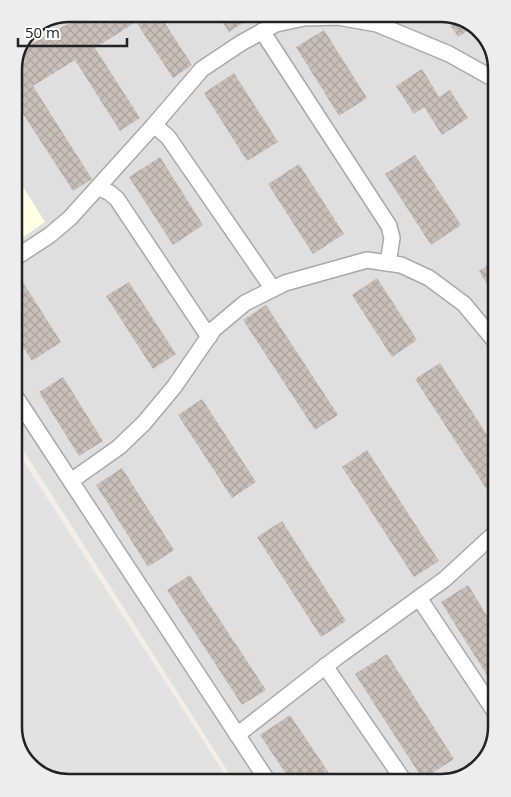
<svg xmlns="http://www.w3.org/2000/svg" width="511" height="797" viewBox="0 0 511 797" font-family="'Open Sans',sans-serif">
<defs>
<pattern id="building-cross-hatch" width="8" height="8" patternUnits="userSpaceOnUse" patternTransform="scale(1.25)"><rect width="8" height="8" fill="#c7bfb8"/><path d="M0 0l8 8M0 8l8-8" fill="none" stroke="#aba49e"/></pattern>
</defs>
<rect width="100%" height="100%" fill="#f2efe9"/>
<path fill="#e0dfdf" d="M69,14H446L472,23L491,44L497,731L488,758L462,777L234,781L17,440L14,65L32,28Z"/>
<path fill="#ffffe5" d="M15,174L45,222L15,243Z"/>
<path fill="#e2e2e2" d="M17,451L229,781L66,783L39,774L20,753Z"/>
<g fill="url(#building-cross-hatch)">
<path d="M86,14H159L192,65L173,78L136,22L95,48L140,118L120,131L75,60L33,86L92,179L73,191L14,100V65L22,49Z"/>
<path d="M217,14H245L249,19L229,32Z"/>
<path d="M443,14L472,23L491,44L492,55L473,27L458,37Z"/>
<path d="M324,30L367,98L339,116L296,47Z"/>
<path d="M422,69L439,97L450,90L468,118L442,135L424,107L414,114L396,86Z"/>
<path d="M234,73L278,142L247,161L204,93Z"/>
<path d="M415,155L461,225L431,245L385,174Z"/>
<path d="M160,157L203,225L173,245L129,177Z"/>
<path d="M299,164L344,234L313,254L268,184Z"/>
<path d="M493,262V294L479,271Z"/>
<path d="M16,273H17L61,342L32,361L16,336Z"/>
<path d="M377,278L417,340L392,357L352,295Z"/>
<path d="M129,282L176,354L153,369L106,296Z"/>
<path d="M266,305L338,415L315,430L243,320Z"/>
<path d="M440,363L495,447V502L415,379Z"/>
<path d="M63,377L103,441L79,456L39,392Z"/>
<path d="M202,399L256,482L232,498L178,415Z"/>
<path d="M367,450L439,561L414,577L342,467Z"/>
<path d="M122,468L174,550L148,567L96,485Z"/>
<path d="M282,521L346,621L321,637L257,537Z"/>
<path d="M190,575L266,690L242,705L167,590Z"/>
<path d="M468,585L496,630L497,691L441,602Z"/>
<path d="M387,654L454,759L425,778H422L355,674Z"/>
<path d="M290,715L333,779L290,780L260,735Z"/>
</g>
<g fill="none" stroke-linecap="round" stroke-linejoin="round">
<defs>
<g id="minor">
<path d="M262,31L389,226L392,238L388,263"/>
<path d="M154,125L168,137L273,289"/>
<path d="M98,187L110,193L117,199L209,337"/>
<path d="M15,258L50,235L70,218L154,125L202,69L241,43L276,24L304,18L338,17L377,24L449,54L492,78"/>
<path d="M17,399L267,780"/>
<path d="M71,481L119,447L144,423L174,387L214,329L245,303L285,283L367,260L401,265L429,278L464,304L494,340"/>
<path d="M419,598L497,715"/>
<path d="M325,666L402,778"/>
<path d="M237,735L336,658L445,579L495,533"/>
</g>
</defs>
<use href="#minor" stroke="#a9a9a9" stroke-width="18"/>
<use href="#minor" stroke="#fff" stroke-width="15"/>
</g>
<path d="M0 0H511V797H0ZM69 22H441A47 47 0 0 1 488 69V727A47 47 0 0 1 441 774H69A47 47 0 0 1 22 727V69A47 47 0 0 1 69 22Z" fill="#ededed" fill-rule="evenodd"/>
<path fill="none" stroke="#222" stroke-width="2.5" d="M69 22H441A47 47 0 0 1 488 69V727A47 47 0 0 1 441 774H69A47 47 0 0 1 22 727V69A47 47 0 0 1 69 22Z"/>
<path d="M18 38v8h109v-8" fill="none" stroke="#222222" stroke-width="2.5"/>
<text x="25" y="38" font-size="15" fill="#222222" stroke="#ffffff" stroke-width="4" paint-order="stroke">50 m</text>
</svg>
